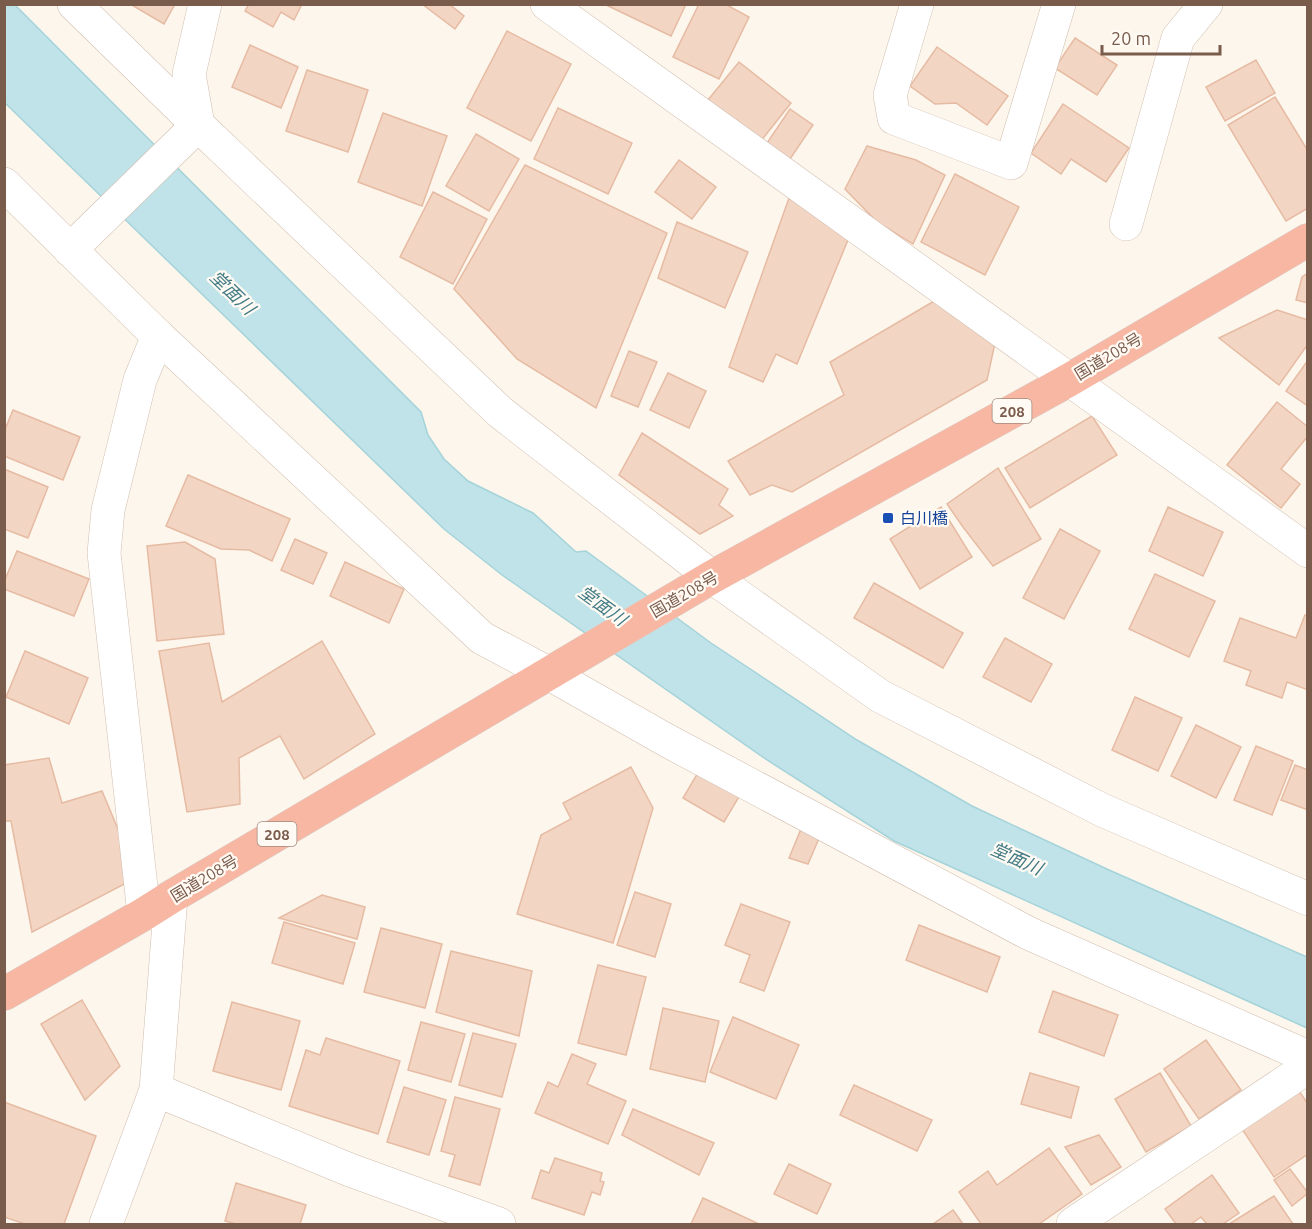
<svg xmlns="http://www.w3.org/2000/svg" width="1312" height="1229" viewBox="0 0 1312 1229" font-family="Ubuntu,'Noto Sans JP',sans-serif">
<rect width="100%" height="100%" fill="#fdf6ec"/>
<path fill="#bfe3e8" stroke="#a5d3da" stroke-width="1.5" d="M4,5H15L421,412L428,435L444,459L468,481L533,513L576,552L586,551L711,643L857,740L972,806L1109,870L1307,957V1028L894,841L764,758L502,575L444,529L5,103Z"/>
<g fill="#f3d5c3" stroke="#e6bba3" stroke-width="1.5">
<path d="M130,4H175L164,24Z"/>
<path d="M249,4H302L294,20L281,12L273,27L245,11Z"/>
<path d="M422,4H449L464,16L455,29Z"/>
<path d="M604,4H686L671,36Z"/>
<path d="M699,4H725L749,17L719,79L673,57Z"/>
<path d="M507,31L571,64L531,141L467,108Z"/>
<path d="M1075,38L1117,65L1097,95L1055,68Z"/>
<path d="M250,45L298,67L281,108L232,87Z"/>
<path d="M937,47L1008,96L987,125L956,103L935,104L910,86Z"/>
<path d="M1256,60L1275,93L1225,121L1206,87Z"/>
<path d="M739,62L791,103L760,142L708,100Z"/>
<path d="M307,70L368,90L348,152L286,131Z"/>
<path d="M1275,97L1308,151V208L1286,221L1228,125Z"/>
<path d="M1063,104L1129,148L1106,182L1071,159L1061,174L1031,153Z"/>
<path d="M558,108L632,143L608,194L534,159Z"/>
<path d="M790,109L813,125L788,162L765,146Z"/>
<path d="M383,113L447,136L422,206L358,182Z"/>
<path d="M476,134L519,159L489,211L446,186Z"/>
<path d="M867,146L916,160L945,175L913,244L877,222L845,189Z"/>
<path d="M679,160L716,187L692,219L655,192Z"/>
<path d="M525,165L667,233L596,408L517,359L454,289Z"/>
<path d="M955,174L1019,207L985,275L921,242Z"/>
<path d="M433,192L487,219L453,284L400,257Z"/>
<path d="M789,198L850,235L797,364L776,354L763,382L729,367Z"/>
<path d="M677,222L748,252L725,308L658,278Z"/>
<path d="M1308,273V303L1296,300L1302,277Z"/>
<path d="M936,300L995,343L987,380L792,492L772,485L750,495L728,461L844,395L830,362Z"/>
<path d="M1277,310L1308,320V344L1279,385L1219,338Z"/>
<path d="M629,351L657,362L638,407L611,396Z"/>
<path d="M1308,360V406L1286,391Z"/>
<path d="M668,373L706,391L689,428L650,410Z"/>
<path d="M1277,402L1308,427V436L1281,469L1300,484L1281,508L1227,465Z"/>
<path d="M13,410L80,437L63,480L4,456V432Z"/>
<path d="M1092,416L1117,455L1030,508L1005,468Z"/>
<path d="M642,433L728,489L719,505L733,516L700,534L619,475Z"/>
<path d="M998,468L1041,539L993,566L963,527L947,504Z"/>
<path d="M4,469L48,487L28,538L4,529Z"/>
<path d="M188,475L290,519L272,561L249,550L221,549L166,526Z"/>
<path d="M941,507L972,557L920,589L890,539Z"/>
<path d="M1168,507L1223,532L1203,576L1149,551Z"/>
<path d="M1060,529L1100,551L1064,619L1023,598Z"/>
<path d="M295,539L327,553L313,584L281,570Z"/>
<path d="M185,542L215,559L224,634L157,641L147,546Z"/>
<path d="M17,551L89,579L74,616L4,589V582Z"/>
<path d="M345,562L404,589L389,623L330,596Z"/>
<path d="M1155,574L1215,601L1189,657L1129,629Z"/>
<path d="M874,583L963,633L943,668L854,618Z"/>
<path d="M1305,615L1308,616V690L1287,682L1282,698L1246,685L1251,671L1224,661L1240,618L1296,638Z"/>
<path d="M1005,638L1052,664L1031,702L983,677Z"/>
<path d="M322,641L375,734L304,779L280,736L239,758L240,804L187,812L159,651L209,643L222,702Z"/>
<path d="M25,651L88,678L69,724L6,697Z"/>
<path d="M1135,697L1182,718L1158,771L1112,750Z"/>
<path d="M1196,725L1241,747L1216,798L1171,776Z"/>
<path d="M1256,746L1293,761L1272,815L1234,800Z"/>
<path d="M49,758L62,803L102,791L138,877L32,932L11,821H4V765Z"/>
<path d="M1295,765L1308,770V810L1281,800Z"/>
<path d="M631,767L653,808L613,943L517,914L541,835L571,819L563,803Z"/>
<path d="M699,771L740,795L724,822L683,798Z"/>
<path d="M801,829L820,836L808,864L789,858Z"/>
<path d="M635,892L671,904L655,957L617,945Z"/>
<path d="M322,895L365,907L357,939L279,918Z"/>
<path d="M741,904L790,922L764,991L740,982L750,955L725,945Z"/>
<path d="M284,922L355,943L343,984L272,963Z"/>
<path d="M919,925L1000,957L987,992L906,960Z"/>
<path d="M381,928L442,944L425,1008L364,992Z"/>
<path d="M451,951L532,971L519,1036L436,1012Z"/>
<path d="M598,965L646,977L626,1055L578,1043Z"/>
<path d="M1053,991L1118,1015L1104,1056L1039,1032Z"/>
<path d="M82,1000L120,1066L85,1100L41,1024Z"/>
<path d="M232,1002L300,1021L281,1090L213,1071Z"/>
<path d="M663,1008L719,1021L705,1082L650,1069Z"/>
<path d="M733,1017L799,1045L776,1099L710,1072Z"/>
<path d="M421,1022L465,1034L451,1082L408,1070Z"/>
<path d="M473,1033L516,1044L502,1097L459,1085Z"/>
<path d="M326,1038L400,1061L378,1134L289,1106L306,1050L320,1055Z"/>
<path d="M1206,1040L1241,1090L1199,1119L1164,1069Z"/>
<path d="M572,1054L596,1064L587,1084L626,1101L608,1144L535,1113L548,1082L558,1087Z"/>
<path d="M1030,1073L1079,1087L1071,1118L1021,1104Z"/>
<path d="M1160,1073L1191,1126L1146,1152L1115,1099Z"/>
<path d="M854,1085L932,1120L917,1151L840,1115Z"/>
<path d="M404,1087L446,1100L429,1155L387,1142Z"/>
<path d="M1299,1091L1308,1104V1154L1274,1177L1242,1129Z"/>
<path d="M455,1097L500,1109L480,1185L449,1176L455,1155L441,1151Z"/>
<path d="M4,1102L96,1136L64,1224H25L4,1217Z"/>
<path d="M633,1109L714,1143L699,1175L622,1135Z"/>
<path d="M1099,1135L1121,1167L1091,1185L1065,1147Z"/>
<path d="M1049,1148L1082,1194L1039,1224H981L959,1192L988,1171L997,1185Z"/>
<path d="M555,1158L602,1173L600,1181L604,1182L600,1195L592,1192L584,1215L532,1198L541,1170L549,1173Z"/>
<path d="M789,1164L831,1184L817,1214L774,1194Z"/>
<path d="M1290,1169L1308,1193L1292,1206L1274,1180Z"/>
<path d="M1212,1175L1239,1213L1223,1224H1207L1201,1217L1191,1224H1176L1165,1209Z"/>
<path d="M236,1183L306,1205L300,1224H236L225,1221Z"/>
<path d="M1274,1196L1293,1224H1229Z"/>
<path d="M703,1198L759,1224H691Z"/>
<path d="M953,1210L963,1224H933Z"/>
</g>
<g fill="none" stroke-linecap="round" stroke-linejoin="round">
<defs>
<g id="minor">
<path d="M74,4L198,125L500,412L712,577L880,696L1102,810L1308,899"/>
<path d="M547,4L1308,551"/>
<path d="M917,4L890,95L894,118L1011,163L1059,4"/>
<path d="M198,125L189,74L205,4"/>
<path d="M4,184L158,336L482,638L548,673L668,741L1028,933L1308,1057"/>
<path d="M1126,224L1178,38L1206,4"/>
<path d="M70,250L198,125"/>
<path d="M144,914L104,553L108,510L140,380L158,336"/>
<path d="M156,1090L350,1170L499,1224"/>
<path d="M106,1224L156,1090L171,897"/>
<path d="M1073,1224L1308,1067"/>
</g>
<path id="highway" d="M4,994L144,914L171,897L712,577L1069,380L1308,240"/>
</defs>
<use href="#minor" stroke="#d1beb0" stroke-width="34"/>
<use href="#highway" stroke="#dad1cd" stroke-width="34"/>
<use href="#minor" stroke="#fff" stroke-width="33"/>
<use href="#highway" stroke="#f7b7a3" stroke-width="33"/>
</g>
<rect fill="#1a4fb4" stroke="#fffaf3" stroke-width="2" x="882" y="512" width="12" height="12" rx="3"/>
<g text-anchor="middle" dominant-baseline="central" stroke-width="4.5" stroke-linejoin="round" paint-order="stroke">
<g fill="#fffaf3" stroke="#a28b7f" stroke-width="1.5">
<rect x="992.5" y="399" width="39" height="24" rx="4.5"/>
<rect x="257.5" y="822" width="39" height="24" rx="4.5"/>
</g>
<g font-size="15" font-weight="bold" fill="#7a5c4d">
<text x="1012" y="411">208</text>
<text x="277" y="834">208</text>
</g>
<g font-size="16" fill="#7a5c4d" stroke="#fffaf3">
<text transform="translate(1108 356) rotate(-31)">国道208号</text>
<text transform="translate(684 594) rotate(-30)">国道208号</text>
<text transform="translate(204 878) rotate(-31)">国道208号</text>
</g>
<g font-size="16" fill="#164399" stroke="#fffaf3" text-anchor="start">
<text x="900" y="518">白川橋</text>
</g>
<g font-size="18" font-style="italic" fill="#437c86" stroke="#fffaf3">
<text transform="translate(233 292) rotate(44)">堂面川</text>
<text transform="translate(603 605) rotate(36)">堂面川</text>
<text transform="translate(1017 858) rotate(24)">堂面川</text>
</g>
</g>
<rect width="1312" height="1229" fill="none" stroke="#7a5c4d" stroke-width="12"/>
<path d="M1102 45v9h118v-9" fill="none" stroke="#7a5c4d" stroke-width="3"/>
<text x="1111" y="45" font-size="18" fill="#7a5c4d" stroke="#fffaf3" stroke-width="4.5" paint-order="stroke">20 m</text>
</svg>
